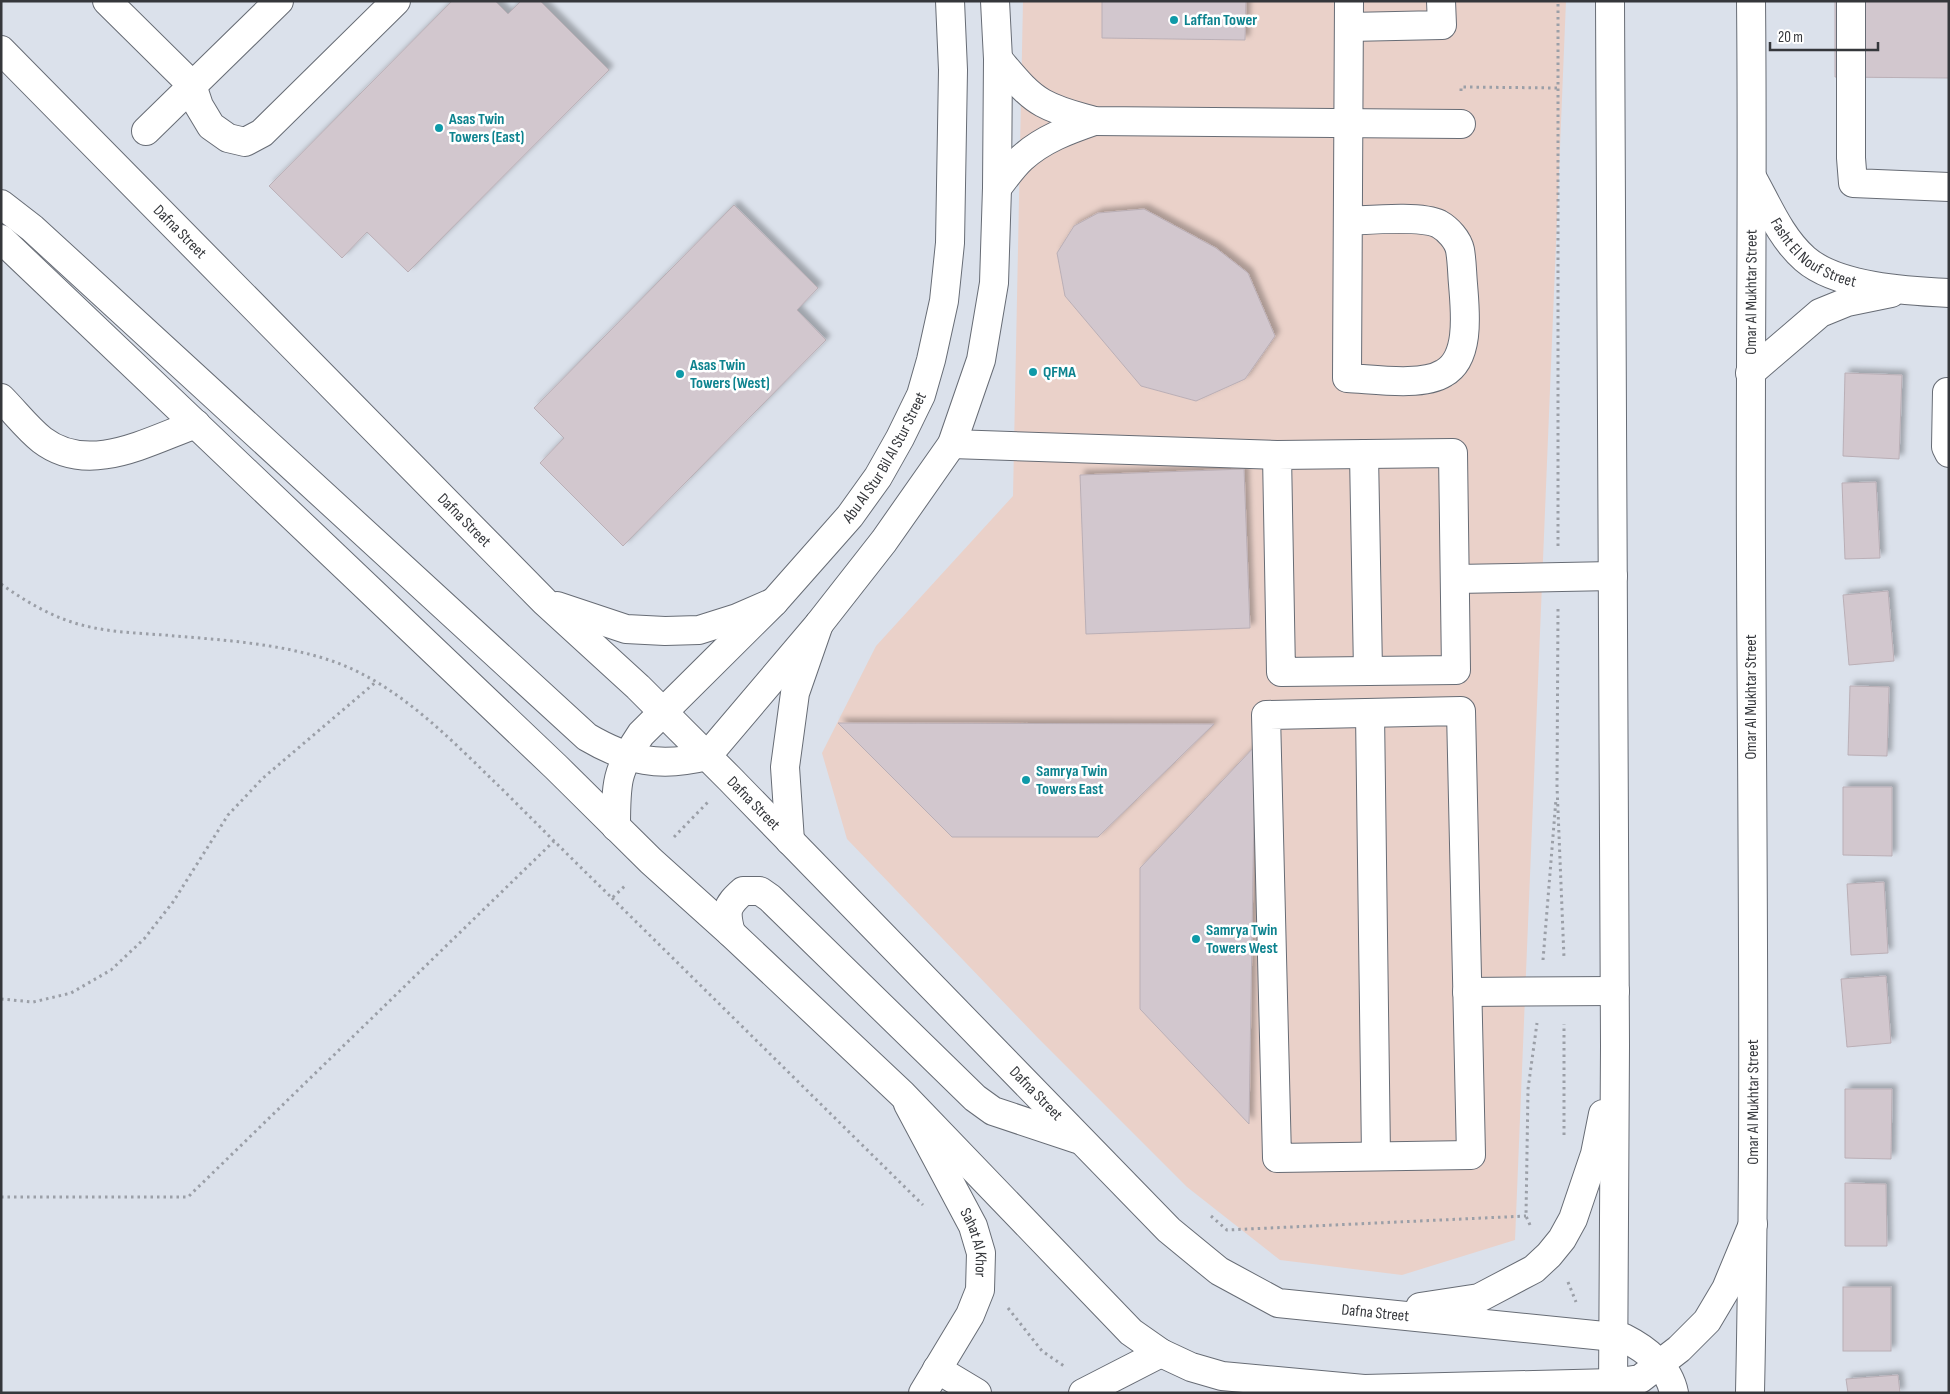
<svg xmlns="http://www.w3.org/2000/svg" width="1950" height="1394" viewBox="0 0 1950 1394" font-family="'Sofia Sans Condensed',sans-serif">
<defs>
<filter id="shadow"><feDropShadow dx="4.5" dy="-4.5" stdDeviation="2.5" flood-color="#0004"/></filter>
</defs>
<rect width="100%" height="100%" fill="#dbe1eb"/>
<path fill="#ead1c9" d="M1023,1H1566L1515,1240L1402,1275L1280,1260L1187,1187L1037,1037L847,839L822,753L876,646L1013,496Z"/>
<g fill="#d2c7ce" stroke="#baafb6" filter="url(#shadow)">
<path d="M452,1H495L508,14L521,1H540L609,70L408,272L367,232L342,258L269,186Z"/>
<path d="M1102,1H1246L1245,40L1102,38Z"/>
<path d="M1835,1H1949V78L1835,77Z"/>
<path d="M734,205L818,288L797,310L826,340L623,546L540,463L564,438L534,408Z"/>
<path d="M1144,209L1216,248L1248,273L1275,336L1245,379L1196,401L1141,386L1065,296L1057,253L1074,226L1098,213Z"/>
<path d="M1845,373L1902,375L1899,459L1843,456Z"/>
<path d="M1244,469L1250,628L1086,634L1080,475Z"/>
<path d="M1876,482L1880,558L1845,559L1842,483Z"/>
<path d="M1888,591L1894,661L1849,665L1843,595Z"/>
<path d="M1850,686L1889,687L1887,756L1848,755Z"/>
<path d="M838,723L1214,724L1098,837H952Z"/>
<path d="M1255,746L1249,1124L1140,1009V868Z"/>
<path d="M1843,787H1892V856L1843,855Z"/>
<path d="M1884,882L1888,953L1851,955L1847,884Z"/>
<path d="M1886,976L1891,1043L1847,1047L1841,979Z"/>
<path d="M1845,1089H1892L1891,1159L1845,1158Z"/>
<path d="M1845,1183L1886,1184L1887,1246H1845Z"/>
<rect x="1843" y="1287" width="48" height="64"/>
<path d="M1898,1375L1900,1393H1848L1846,1379Z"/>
</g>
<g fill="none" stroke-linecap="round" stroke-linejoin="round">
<defs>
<g id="minor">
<path d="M107,1L192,85L199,106L211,126L228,138L245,142L262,133L396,1"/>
<path d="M1851,1V158L1853,183L1949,187"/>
<path d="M1349,27L1442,25L1441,1"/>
<path d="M998,59C1011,74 1025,93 1043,103C1059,112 1077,116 1094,121L1461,124"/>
<path d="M146,131L279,1"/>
<path id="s1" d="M1753,179C1768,206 1781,238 1805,259C1837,287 1907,291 1949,293"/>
<path d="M997,188C1005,178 1013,166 1022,158C1043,139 1068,130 1094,121"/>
<path d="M1348,221C1370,220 1421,215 1439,224C1448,229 1458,240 1460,250C1462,261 1462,273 1463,284C1465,310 1471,358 1444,373C1422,387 1373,379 1347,378L1349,1"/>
<path d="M1750,373L1820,313L1847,302L1891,293"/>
<path d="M1947,392L1946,447L1949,453"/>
<path d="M1,398C15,412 27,428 42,440C89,476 148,441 196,424"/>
<path d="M952,444L1277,455"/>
<path d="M1453,453L1456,670L1281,672L1277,455Z"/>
<path d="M1364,454L1368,671"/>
<path d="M1455,579L1613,576"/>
<path d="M1461,711L1471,1155L1277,1158L1266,715Z"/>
<path d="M1370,713L1376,1156"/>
<path d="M707,756L819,624L884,541L952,444L981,360L994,283L997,188L998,59L995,1"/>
<path id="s2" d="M616,827C616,783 616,771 641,734L774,602L850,516L878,477L900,438L921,395L931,360L944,301L950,243L953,70L950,1"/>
<path d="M1467,992L1615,991"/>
<path id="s3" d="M908,1104L973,1226L981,1253L980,1290L970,1315L923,1393"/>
<path d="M937,1369L977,1393"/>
<path d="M1083,1393L1161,1353"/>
</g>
<g id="major">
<path d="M1610,1L1615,1046L1613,1393"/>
<path id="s4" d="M1,50L545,602L638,687L730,779L1169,1230L1219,1271L1278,1303L1624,1338C1646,1349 1669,1367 1674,1393"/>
<path d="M1,204L32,228L587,737C628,761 660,768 707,756"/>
<path d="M1,239L556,767L651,861L731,933L902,1094L1131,1332L1161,1353L1191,1367L1222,1376L1364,1389L1613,1383L1640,1379L1679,1349L1707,1321L1726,1289L1753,1224"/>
<path d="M557,606L626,629L665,631L699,630L737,618L774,602"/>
<path d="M790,841L785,767L795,693L819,624"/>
<path d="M731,933C725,911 726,906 743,891H760L770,898L975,1098L993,1111L1077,1139"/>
<path d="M1420,1307L1479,1298L1534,1269L1549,1255L1562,1239L1573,1219L1595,1154L1603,1114"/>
<path id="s5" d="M1750,1393C1756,1113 1752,833 1751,554C1750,369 1753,185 1751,1"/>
</g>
</defs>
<use href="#minor" stroke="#676c75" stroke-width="30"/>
<use href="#major" stroke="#676c75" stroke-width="30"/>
<g stroke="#9b9fa7" stroke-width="3" stroke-dasharray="2.5 4" stroke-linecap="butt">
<path d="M1461,91V87L1559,88"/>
<path d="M1558,546V1"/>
<path d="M1,584C25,601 50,616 78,624C106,632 135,633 164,635C221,640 281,643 335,662C401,686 453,742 502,789C539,826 575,862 612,898L627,884"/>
<path d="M1558,609L1557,786L1564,958"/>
<path d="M674,837L708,802"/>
<path d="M612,898L923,1205"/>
<path d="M1543,960L1556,799"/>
<path d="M1,999L33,1002L71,993L111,970L144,939L173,902L228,815L263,778L377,681"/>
<path d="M1564,1135V1024"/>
<path d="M1,1197H188L554,841"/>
<path d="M1211,1216L1227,1230L1526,1216"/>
<path d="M1530,1225L1526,1216L1528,1089L1537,1023"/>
<path d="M1568,1282L1576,1302"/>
<path d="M1008,1308L1042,1351L1064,1366"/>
</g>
<use href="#minor" stroke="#fff" stroke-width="28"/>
<use href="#major" stroke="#fff" stroke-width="28"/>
</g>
<g fill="#0f9aa8" stroke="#fff" stroke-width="2">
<circle cx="1174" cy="20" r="5"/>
<circle cx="439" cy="128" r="5"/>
<circle cx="1033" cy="372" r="5"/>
<circle cx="680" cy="374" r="5"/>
<circle cx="1026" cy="780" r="5"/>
<circle cx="1196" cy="939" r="5"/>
</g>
<g text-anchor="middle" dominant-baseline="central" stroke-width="5" stroke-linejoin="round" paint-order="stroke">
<g font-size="16" font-weight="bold" fill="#0d838f" stroke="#fff" text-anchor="start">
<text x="1184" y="20">Laffan Tower</text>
<text x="449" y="119">Asas Twin<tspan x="449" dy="18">Towers (East)</tspan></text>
<text x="690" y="365">Asas Twin<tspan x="690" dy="18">Towers (West)</tspan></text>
<text x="1043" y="372">QFMA</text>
<text x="1036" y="771">Samrya Twin<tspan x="1036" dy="18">Towers East</tspan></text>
<text x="1206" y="930">Samrya Twin<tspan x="1206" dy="18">Towers West</tspan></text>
</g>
<g font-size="16" fill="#35373b" stroke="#fff">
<text stroke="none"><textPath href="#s4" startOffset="255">Dafna Street</textPath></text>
<text stroke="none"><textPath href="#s1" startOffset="99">Fasht El Nouf Street</textPath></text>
<text stroke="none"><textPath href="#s5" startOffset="1101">Omar Al Mukhtar Street</textPath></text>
<text stroke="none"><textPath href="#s2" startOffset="469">Abu Al Stur Bil Al Stur Street</textPath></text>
<text stroke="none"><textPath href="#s4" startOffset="660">Dafna Street</textPath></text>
<text transform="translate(1751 697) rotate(-90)">Omar Al Mukhtar Street</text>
<text stroke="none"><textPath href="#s4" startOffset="1065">Dafna Street</textPath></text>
<text stroke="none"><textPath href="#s4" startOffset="1470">Dafna Street</textPath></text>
<text stroke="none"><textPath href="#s5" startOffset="291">Omar Al Mukhtar Street</textPath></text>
<text stroke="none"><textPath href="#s3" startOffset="155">Sahat Al Khor</textPath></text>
<text stroke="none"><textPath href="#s4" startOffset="1890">Dafna Street</textPath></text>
</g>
</g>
<rect width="1950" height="1394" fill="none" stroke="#35373b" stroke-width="5"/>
<path d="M1770 42v8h108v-8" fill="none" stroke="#35373b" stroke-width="2.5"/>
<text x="1778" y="42" font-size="15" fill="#35373b" stroke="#ffffff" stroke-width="4" paint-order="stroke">20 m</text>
</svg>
